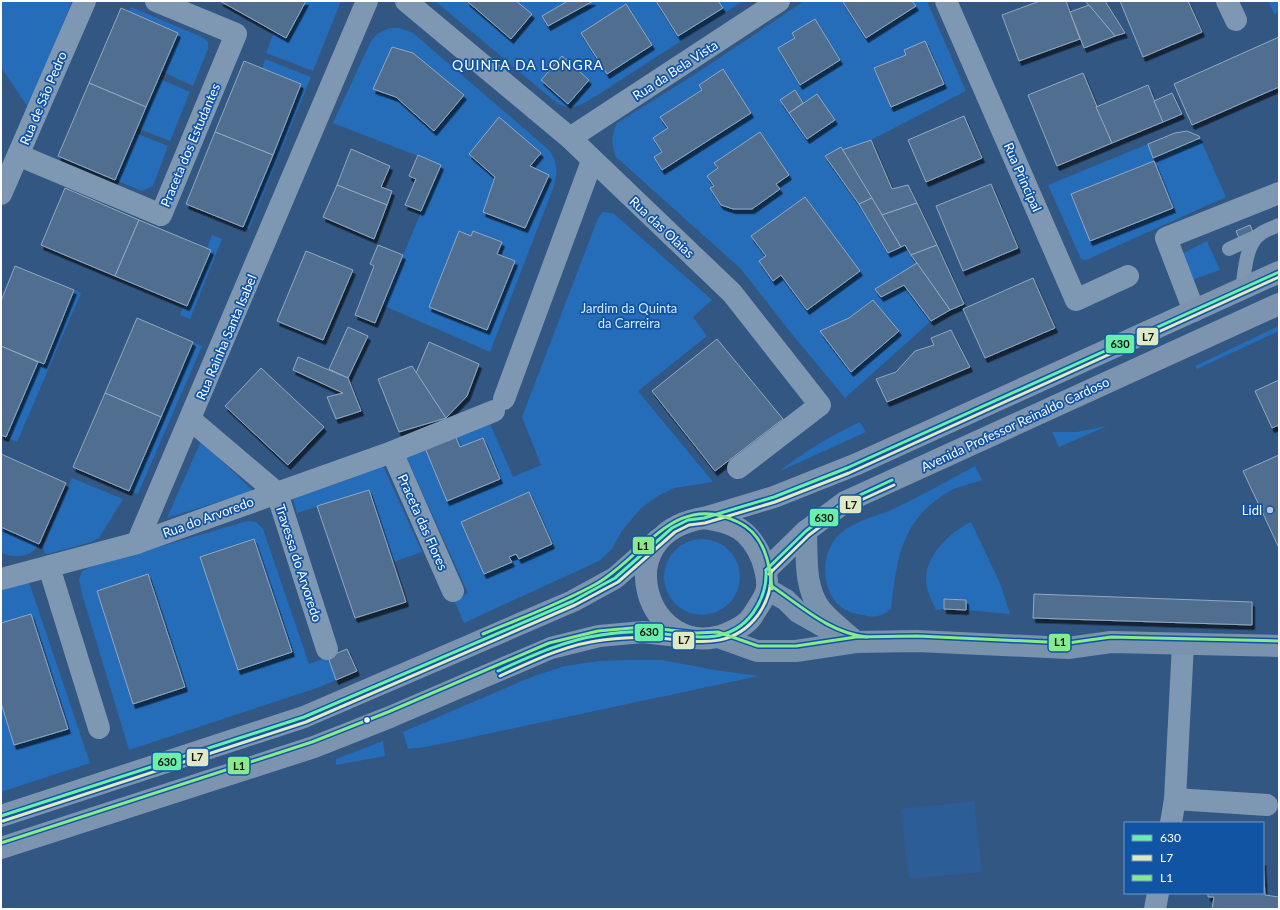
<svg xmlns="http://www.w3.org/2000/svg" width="1280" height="910" viewBox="0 0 1280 910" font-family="Lato,sans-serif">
<defs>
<filter id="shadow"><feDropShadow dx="2.5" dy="4.5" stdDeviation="0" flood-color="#0009"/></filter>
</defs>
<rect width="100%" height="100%" fill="#325782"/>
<g fill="#256cb9">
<path d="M1,1H72L29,109L1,67Z"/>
<path d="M306,1H341L313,71L266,53L274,32L286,38Z"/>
<path d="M435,1H743L596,96C582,104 574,111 558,104Z"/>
<path d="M804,1H927L966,91L871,140L825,156L859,204L888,253L905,245L950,310L931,321L845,398L787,328L741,269L616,157C611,144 611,136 617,123L697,73Z"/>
<path d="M1268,1H1279V12L1274,14Z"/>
<path d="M131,7L204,38L208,42V49L193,86L161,71L129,12Z"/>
<path d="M390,28H400L413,33L549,150C558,163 558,171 554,186L490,352L382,305L441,165L333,123L370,43L377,34Z"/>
<path d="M265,59L311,77L249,229L243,227L301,85L262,69Z"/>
<path d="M158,78L190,92L170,141L137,128Z"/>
<path d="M135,133L168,146L153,186L142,191L115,180Z"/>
<path d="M1200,138L1226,197L1086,260L1081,259L1048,185L1148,144L1153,158Z"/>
<path d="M603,212L613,213L712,300L693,317L707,336L638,391L713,482L674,488L658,496L641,508L621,532L612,549L599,561L464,623L454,600L468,593L404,452L488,419L513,477L541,465L522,417L598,218Z"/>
<path d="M212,235L222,239L190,319L180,315L184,305L188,306L211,250L207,248Z"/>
<path d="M1207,241L1220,270L1192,280L1182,254Z"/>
<path d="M74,290L81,293L17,442L6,437L38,362L44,364Z"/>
<path d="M1279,326V331L1197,369L1195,366Z"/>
<path d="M193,342L202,346L138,494L129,491Z"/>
<path d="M860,422L866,432L778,472C804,452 830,436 860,422Z"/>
<path d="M1107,426L1059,447L1052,432H1077Z"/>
<path d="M201,441L253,491L167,518Z"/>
<path d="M383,466L422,552L393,562L369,490L297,513L292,495Z"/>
<path d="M975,466L982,480C971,484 959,486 950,491C901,519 897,558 891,609C881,617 874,618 863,615C855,614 847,612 840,606C820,589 820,550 841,533C855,521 874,517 891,510C919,497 947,481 975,466Z"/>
<path d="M72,478L123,499L99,538L91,542L48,554L44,553L43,545Z"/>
<path d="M247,521L256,522L263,529L309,664L328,657L336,680L317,688L129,750L82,594L79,580L82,571L91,567Z"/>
<path d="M971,522L1000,583L1010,614L966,610V600L944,599V609L936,610C932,601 926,590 926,580C925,556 951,531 971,522Z"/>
<path d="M1,527L39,544C31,558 15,558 1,553Z"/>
<circle cx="702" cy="577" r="38"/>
<path d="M29,582L90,763L1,792V590Z"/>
<path d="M628,660H662L715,670L759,676L426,747L408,749L403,732L534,676L565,666L599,661Z"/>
<path d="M383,741L385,756L336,765V759Z"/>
</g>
<path fill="#2d5d96" d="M974,801L982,872L909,879L901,809Z"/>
<g fill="#506e90" stroke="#93a7bf" filter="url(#shadow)">
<path d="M220,1H306L286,38Z"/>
<path d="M467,1H516L532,14L511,39Z"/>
<path d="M568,1H593L548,26L542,16Z"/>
<path d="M656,1H718L723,8L678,36Z"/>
<path d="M845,1H912L916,6L866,38L843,2Z"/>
<path d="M1040,1H1066L1080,39L1019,61L1002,15Z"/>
<path d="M1085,1H1105L1125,33L1115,36Z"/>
<path d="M1120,1H1188L1202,32L1143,57Z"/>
<path d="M626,4L652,45L607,74L581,33Z"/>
<path d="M1089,5L1115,36L1084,48L1070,12Z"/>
<path d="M121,8L178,33L146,107L89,83Z"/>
<path d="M815,19L840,60L800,85L778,48L795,38L792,33Z"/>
<path d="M1279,37V87L1192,125L1174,84Z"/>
<path d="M925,41L944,84L891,107L874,68L906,55L904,50Z"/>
<path d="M392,47L413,53L464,95L434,131L396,97L373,89Z"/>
<path d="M562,56L589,80L568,104L541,80Z"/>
<path d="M244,61L301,84L273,155L215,132Z"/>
<path d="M723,69L751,113L662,170L654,157L662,152L653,138L668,128L660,117L702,90L699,85Z"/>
<path d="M1083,73L1112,143L1057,166L1028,95Z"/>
<path d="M89,83L146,107L115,180L58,156Z"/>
<path d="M1148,85L1163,122L1112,143L1096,107Z"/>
<path d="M795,90L803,103L789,113L780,100Z"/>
<path d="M1172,93L1182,114L1163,122L1154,101Z"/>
<path d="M817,94L835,120L807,139L789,113Z"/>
<path d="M964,116L982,158L926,182L908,140Z"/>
<path d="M499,117L541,153L530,166L549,175L525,228L483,212L495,177L469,154Z"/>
<path d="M1187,131L1199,136L1200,138L1153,158L1148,144L1175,133Z"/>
<path d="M215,132L273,155L243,227L186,204Z"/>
<path d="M760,132L789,175L776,184L780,189L752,209H733L721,205L710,188L714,186L707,176L718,168L714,163Z"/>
<path d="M871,140L892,189L908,185L917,203L882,215L842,150Z"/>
<path d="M841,147L872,198L859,204L825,156Z"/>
<path d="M351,149L390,166L381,187L392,191L387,205L337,185Z"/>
<path d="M418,155L441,165L421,211L405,205L416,179L409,176Z"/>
<path d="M1154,161L1173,208L1090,241L1071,194Z"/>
<path d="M991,184L1018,248L963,271L936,206Z"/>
<path d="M337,185L387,205L374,239L323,217Z"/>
<path d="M65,188L139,220L115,276L41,245Z"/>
<path d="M805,197L860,271L807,310L781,275L773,281L759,261L766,256L751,236Z"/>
<path d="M872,198L901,247L888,253L859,204Z"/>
<path d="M917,203L937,245L911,255L905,245L901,247L882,215Z"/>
<path d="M139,220L211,250L187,306L115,276Z"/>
<path d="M1250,225L1253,232L1239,238L1236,231Z"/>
<path d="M459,231L471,236L473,231L502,242L497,254L515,261L487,330L429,307Z"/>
<path d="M378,245L403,255L375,323L355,315L374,266L370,264Z"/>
<path d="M937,245L964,304L950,310L911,255Z"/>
<path d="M306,251L353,270L323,340L277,321Z"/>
<path d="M917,263L950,310L931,321L904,285L881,297L875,289Z"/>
<path d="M15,266L74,290L44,364L1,346V301Z"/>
<path d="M1033,278L1055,328L985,358L963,309Z"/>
<path d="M873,300L899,331L851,372L820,331L849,318Z"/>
<path d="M137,318L193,342L161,417L105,393Z"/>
<path d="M348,327L368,336L348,378L329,369Z"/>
<path d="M951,330L970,367L887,402L876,379L896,372L915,351L934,345L931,338Z"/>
<path d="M717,339L783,419L715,471L652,391Z"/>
<path d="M429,342L479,364L467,396L446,418L416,373Z"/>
<path d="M1,346L38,362L6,437L1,435Z"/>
<path d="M298,357L348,378L361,411L336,419L327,397L343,393L293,370Z"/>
<path d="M412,366L446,418L399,432L378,379Z"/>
<path d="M261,368L324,427L288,465L225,406Z"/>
<path d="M1279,380V425L1272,428L1255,391Z"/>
<path d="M105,393L161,417L129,491L73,467Z"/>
<path d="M455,435L460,447L483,438L500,479L447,501L425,448Z"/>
<path d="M1,454L66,483L39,544L1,527Z"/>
<path d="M1279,455V548L1243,471Z"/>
<path d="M369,490L406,602L355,618L317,506Z"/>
<path d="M529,492L552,544L519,559L516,554L509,557L512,562L484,574L461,522Z"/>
<path d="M254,539L292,652L238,670L200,557Z"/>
<path d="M148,574L185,687L133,704L97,591Z"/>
<path d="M1034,594L1252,602V625L1033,618Z"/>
<path d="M944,599L966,600V610L944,609Z"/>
<path d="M31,614L68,729L14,745L1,703V623Z"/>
<path d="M347,649L357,671L336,680L328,657Z"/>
<path d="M1263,861L1265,895L1279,897V909H1212L1214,897H1208V893H1263Z"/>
</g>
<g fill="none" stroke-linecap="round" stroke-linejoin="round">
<g stroke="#7e97b2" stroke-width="14">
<path d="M1229,249L1259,235"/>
<path d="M1242,289C1245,272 1245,247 1259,235C1264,230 1273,228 1279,225"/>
</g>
<g stroke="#7e97b2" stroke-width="22">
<path d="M406,1L570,138L732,293L820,405L738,468"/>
<path d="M946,1L1076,300L1128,276"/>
<path d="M1227,1L1236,20"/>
<path d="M570,138L779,1"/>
<path d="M18,155L161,215L236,34L156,1"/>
<path d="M1,194L85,1"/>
<path d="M1194,311L1166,238L1279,193"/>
<path d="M504,399L592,161"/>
<path d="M191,420L277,493L327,649"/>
<path d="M392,452L453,591"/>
<path d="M137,543L392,452L494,411"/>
<path d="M49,567L99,728"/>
<path d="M1,579L137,543L367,1"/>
<path d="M1175,799L1183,644"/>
<path d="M1171,823L1175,799L1267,805"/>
<path d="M1155,909L1158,893"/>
</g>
<g stroke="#7992ae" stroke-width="22">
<path d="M806,531C807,557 804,589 821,610C831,622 845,632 856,642"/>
<path d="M767,589L786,600L798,612L835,633"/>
<path d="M718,637L757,651H796L856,642L917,641L1068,648L1111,642L1279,646"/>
</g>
<g stroke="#7d94b1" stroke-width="22">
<path d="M704,518L774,497L857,464L1279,272"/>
<path d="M704,518C734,522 750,530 762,559C765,568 768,579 767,588C766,597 757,608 753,615C748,624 736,630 726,634C648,664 604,533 704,518Z"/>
<path d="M766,570L806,531L845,502L1279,304"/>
<path d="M1,816L304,717L573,601L615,578L659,539"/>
<path d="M1,848L314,747L390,717L551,648L599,636L643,632L696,638"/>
</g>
<defs>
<g id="bus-1">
<path d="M766,570L806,531L845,502L892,480"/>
<path d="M498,671C531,656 565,640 601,635C615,633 629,631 643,632C683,634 726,650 753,613C763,599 767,586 766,570"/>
<path d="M1,816L304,717L573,601L615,578L672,528L688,520L704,518L774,497L847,468L1279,272"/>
</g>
<g id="bus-2">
<path d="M769,574L809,535L848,506L894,485"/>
<path d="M500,676C533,661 567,644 603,640C621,638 639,636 658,638C696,641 731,651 758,615C768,601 772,587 771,570"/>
<path d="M3,821L306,722L575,605L618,582L675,532L689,525L705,523L775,502L849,473L1279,277"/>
</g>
<g id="bus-3">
<path d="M770,585C800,605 829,633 867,637"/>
<path d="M483,634C521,618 560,604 596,584C644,557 674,490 738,522C764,534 770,563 772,589"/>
<path d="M1,843L312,742L388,712L549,643L598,631L643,627L696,633L718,632L758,646H796L856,637L917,636L1068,643L1111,637L1279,641"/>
</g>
</defs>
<use href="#bus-1" stroke="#1154a3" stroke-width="6"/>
<use href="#bus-2" stroke="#1154a3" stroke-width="6"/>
<use href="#bus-3" stroke="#1154a3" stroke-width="6"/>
<use href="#bus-1" stroke="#69efac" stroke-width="3"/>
<use href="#bus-2" stroke="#ddeac4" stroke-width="3"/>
<use href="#bus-3" stroke="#87ea8d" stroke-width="3"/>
</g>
<circle fill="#b7c4d3" stroke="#1154a3" stroke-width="1.5" cx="1270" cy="510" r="4"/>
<circle fill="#fff" stroke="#1154a3" stroke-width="1.5" cx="367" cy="720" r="3.5"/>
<g text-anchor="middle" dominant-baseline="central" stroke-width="3.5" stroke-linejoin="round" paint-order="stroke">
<g font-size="13" fill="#fff" stroke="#1154a3">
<text transform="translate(675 70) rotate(-33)">Rua da Bela Vista</text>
<text transform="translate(43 98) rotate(-67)">Rua de São Pedro</text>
<text transform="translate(190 145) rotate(-67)">Praceta dos Estudantes</text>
<text transform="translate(1023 177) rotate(66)">Rua Principal</text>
<text transform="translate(662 227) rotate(43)">Rua das Olaias</text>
<text transform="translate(226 337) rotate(-67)">Rua Rainha Santa Isabel</text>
<text transform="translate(1015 424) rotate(-25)">Avenida Professor Reinaldo Cardoso</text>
<text transform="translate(208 517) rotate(-20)">Rua do Arvoredo</text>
<text transform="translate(423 522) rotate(66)">Praceta das Flores</text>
<text transform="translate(299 563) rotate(72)">Travessa do Arvoredo</text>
</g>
<g font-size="13" fill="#d5e9fe" stroke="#1154a3">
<text x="629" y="308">Jardim da Quinta<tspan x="629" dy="15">da Carreira</tspan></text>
</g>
<g font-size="13" fill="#fff" stroke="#1154a3" text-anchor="end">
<text x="1262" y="510">Lidl</text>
</g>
<g font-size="14" letter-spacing="1" fill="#fff" stroke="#1154a3">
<text x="528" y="64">QUINTA DA LONGRA</text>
</g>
</g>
<g stroke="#1154a3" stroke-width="1.5">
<rect x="1136" y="327" width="23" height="19" rx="4" fill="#ddeac4"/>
<rect x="1105" y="334" width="30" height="20" rx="4" fill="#69efac"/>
<rect x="839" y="495" width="23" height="19" rx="4" fill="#ddeac4"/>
<rect x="809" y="508" width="30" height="19" rx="4" fill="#69efac"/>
<rect x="632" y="536" width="23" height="19" rx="4" fill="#87ea8d"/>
<rect x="634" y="623" width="30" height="19" rx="4" fill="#69efac"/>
<rect x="672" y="631" width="23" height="19" rx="4" fill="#ddeac4"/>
<rect x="1048" y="633" width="23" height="19" rx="4" fill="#87ea8d"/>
<rect x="186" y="748" width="23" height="19" rx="4" fill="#ddeac4"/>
<rect x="152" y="752" width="30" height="19" rx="4" fill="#69efac"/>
<rect x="227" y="756" width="23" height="19" rx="4" fill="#87ea8d"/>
</g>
<g font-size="11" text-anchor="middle" font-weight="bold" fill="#111">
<text x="1148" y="341">L7</text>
<text x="1120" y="348">630</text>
<text x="851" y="509">L7</text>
<text x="824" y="522">630</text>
<text x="643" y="550">L1</text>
<text x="649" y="636">630</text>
<text x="684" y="644">L7</text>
<text x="1060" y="646">L1</text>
<text x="197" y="761">L7</text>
<text x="167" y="766">630</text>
<text x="239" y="770">L1</text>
</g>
<rect width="1280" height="910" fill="none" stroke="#ffffff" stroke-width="4"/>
<rect x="1124" y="822" width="140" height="72" fill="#1154a3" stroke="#7098c8"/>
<rect x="1132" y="835" width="20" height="6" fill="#69efac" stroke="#7098c8"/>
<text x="1160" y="842" font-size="12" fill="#ffffff">630</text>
<rect x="1132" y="855" width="20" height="6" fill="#ddeac4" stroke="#7098c8"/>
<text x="1160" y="862" font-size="12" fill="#ffffff">L7</text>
<rect x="1132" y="875" width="20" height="6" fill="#87ea8d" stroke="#7098c8"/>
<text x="1160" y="882" font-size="12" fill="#ffffff">L1</text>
</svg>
